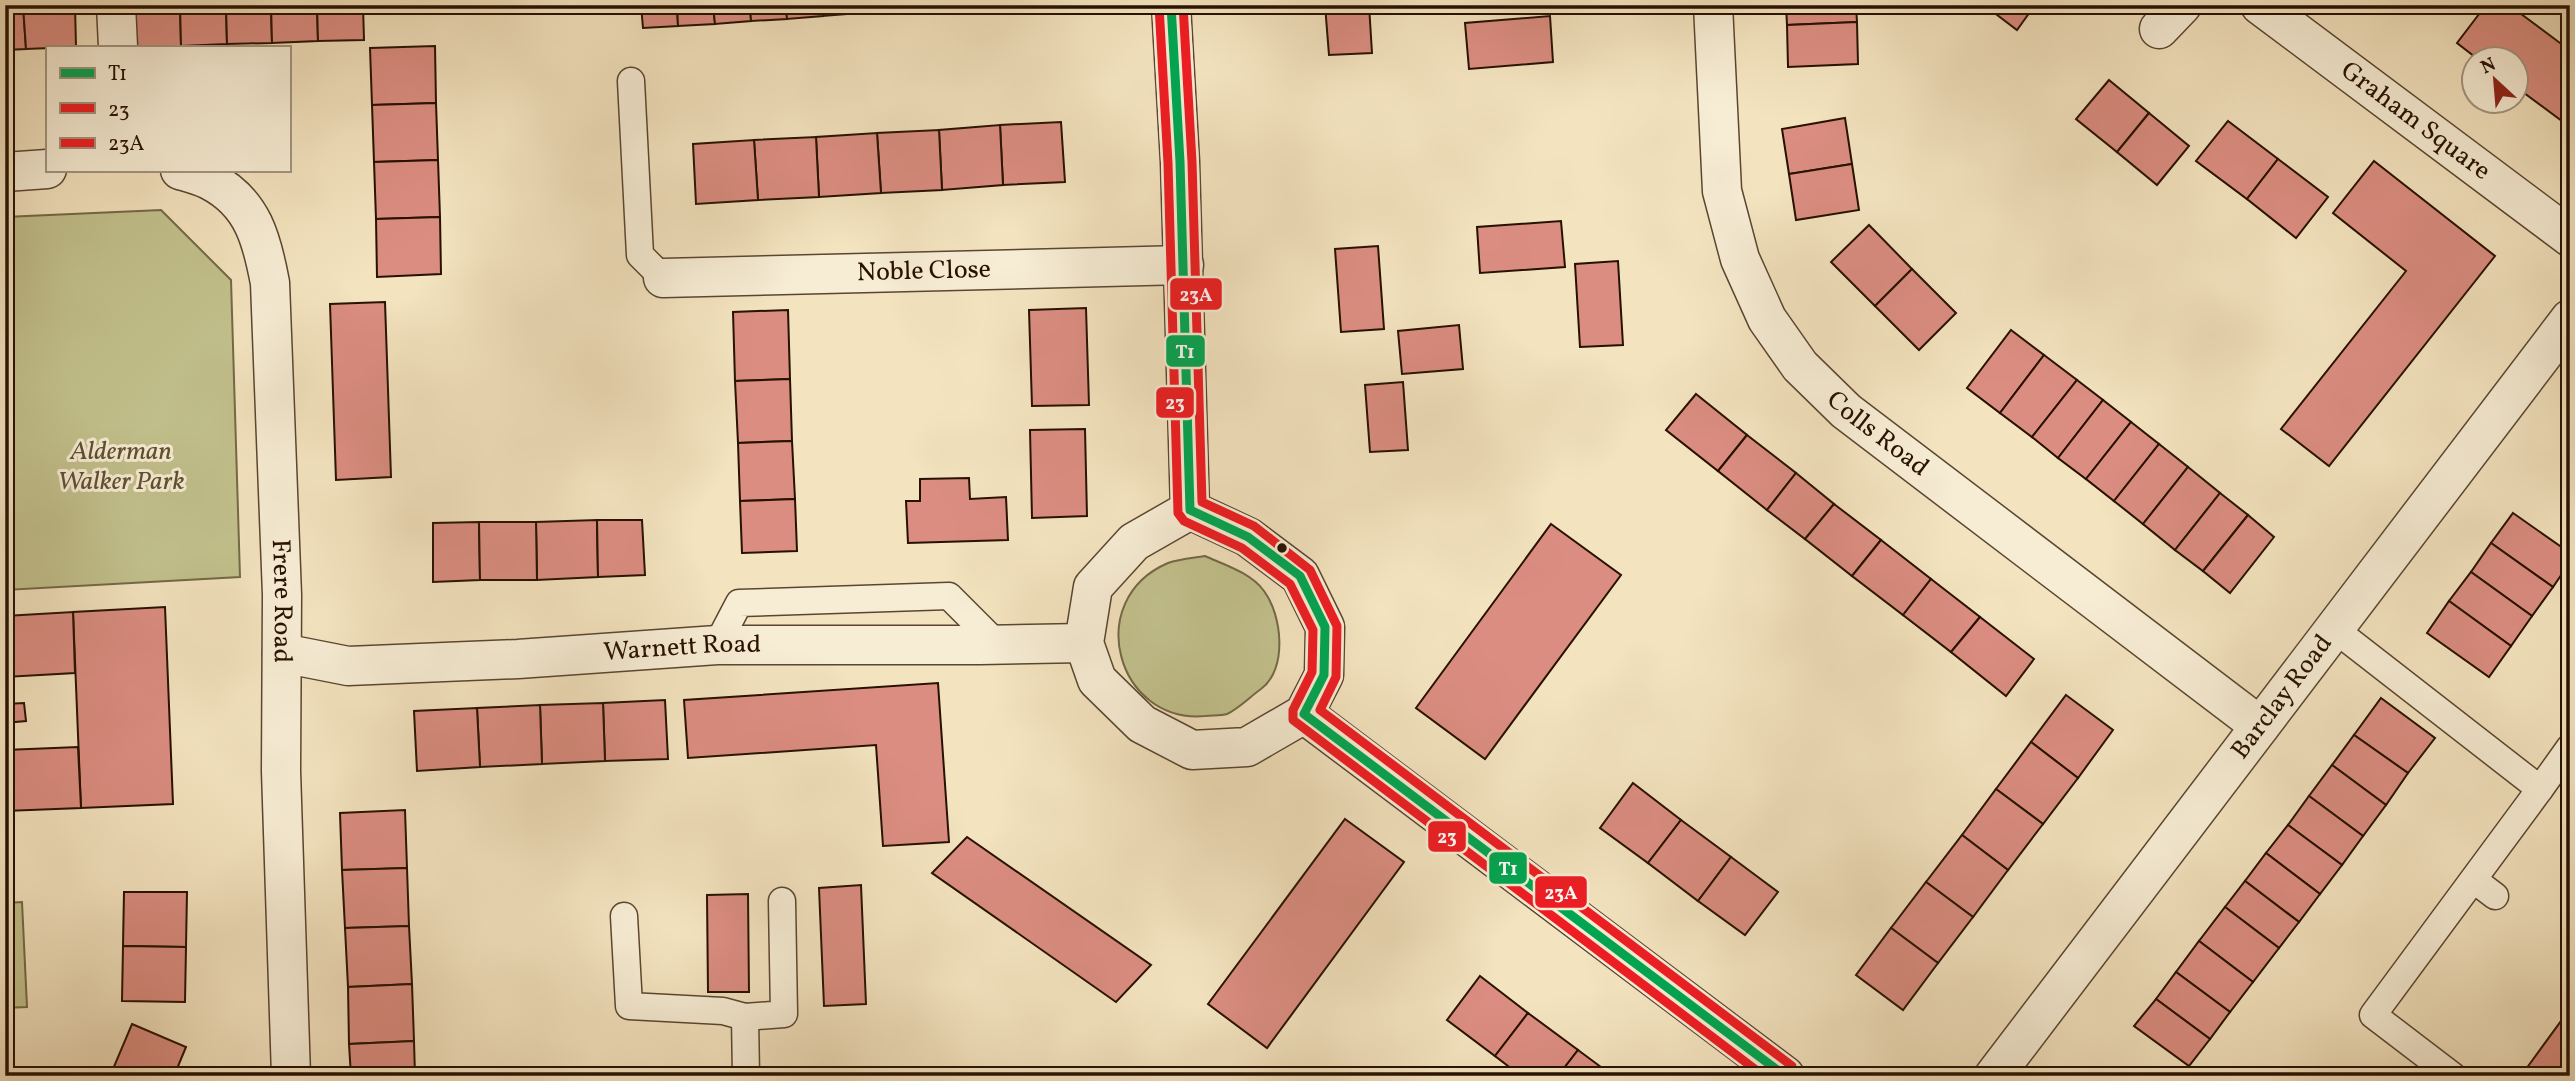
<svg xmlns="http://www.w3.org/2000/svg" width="2575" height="1081" viewBox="0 0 2575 1081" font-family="Vollkorn,serif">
<rect width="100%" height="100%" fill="#f3e3bf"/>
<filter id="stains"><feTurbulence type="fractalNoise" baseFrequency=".00286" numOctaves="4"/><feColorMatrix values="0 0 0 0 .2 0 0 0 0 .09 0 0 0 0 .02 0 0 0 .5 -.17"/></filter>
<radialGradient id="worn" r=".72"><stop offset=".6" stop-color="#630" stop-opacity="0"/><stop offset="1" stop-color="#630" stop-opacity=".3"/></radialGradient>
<g fill="#c2c18d" stroke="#746947" stroke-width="2">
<path d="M161,210L231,280L240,577L5,590V217Z"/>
<path d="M1205,556C1225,565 1251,573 1264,591C1282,615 1288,669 1261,689C1251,696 1238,709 1227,714C1221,716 1212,715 1205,716C1117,724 1082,600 1168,563C1179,559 1193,558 1205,556Z"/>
<path d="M22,902L27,1007L5,1008V903Z"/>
</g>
<g fill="#db8d81" stroke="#271101" stroke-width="2">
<path d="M5,5H23L26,49L5,50Z"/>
<path d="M23,5H75L76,47L26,49Z"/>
<path d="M135,5H180L181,46L136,47Z"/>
<path d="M180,5H226L227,44L181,46Z"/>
<path d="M226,5H271L272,43L227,44Z"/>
<path d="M271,5H317L318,41L272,43Z"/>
<path d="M317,5H363L364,40L318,41Z"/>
<path d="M641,5H677L678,26L643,28Z"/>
<path d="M677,5H713L715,24L678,26Z"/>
<path d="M713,5H750L751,21L715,24Z"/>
<path d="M750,5H786L787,19L751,21Z"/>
<path d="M786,5H823V16L787,19Z"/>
<path d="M823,5H858L859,13L823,16Z"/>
<path d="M858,5H895L896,11L859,13Z"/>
<path d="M895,5H931V9L896,11Z"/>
<path d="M931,5H968V6L931,9Z"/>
<path d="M1325,5H1369L1372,53L1329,55Z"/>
<path d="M1570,5H1613L1614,12L1570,14Z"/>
<path d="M1786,5H1856L1857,22L1787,25Z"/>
<path d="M1984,5H2035L2017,30Z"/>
<path d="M2486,5H2509L2568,49L2570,47V127L2516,87V60H2479L2457,43Z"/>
<path d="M1550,16L1553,62L1469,69L1465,23Z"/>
<path d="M1857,22L1858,64L1788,67L1787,25Z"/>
<path d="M435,46L436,103L372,105L370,48Z"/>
<path d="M2109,80L2149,113L2117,152L2076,119Z"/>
<path d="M436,103L438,160L374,162L372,105Z"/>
<path d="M2149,113L2189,146L2157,185L2117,152Z"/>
<path d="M1845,118L1852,164L1789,174L1782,129Z"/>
<path d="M2228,121L2278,159L2247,199L2196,161Z"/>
<path d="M1061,122L1065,182L1003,185L1000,125Z"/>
<path d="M1000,125L1003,185L942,190L939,130Z"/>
<path d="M939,130L942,190L881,193L877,133Z"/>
<path d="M877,133L881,193L819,197L816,137Z"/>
<path d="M816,137L819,197L758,200L754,140Z"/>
<path d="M754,140L758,200L696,204L693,144Z"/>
<path d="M2278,159L2328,197L2296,238L2247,199Z"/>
<path d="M438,160L440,217L376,219L374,162Z"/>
<path d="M2374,161L2495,256L2329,466L2281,429L2406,271L2333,213Z"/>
<path d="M1852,164L1859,210L1796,220L1789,174Z"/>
<path d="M440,217L441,274L377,277L376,219Z"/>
<path d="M1561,221L1565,267L1480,273L1477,227Z"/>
<path d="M1869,225L1912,269L1875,306L1831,262Z"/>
<path d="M1378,246L1384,329L1341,332L1335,249Z"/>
<path d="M1618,261L1623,345L1580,347L1575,264Z"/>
<path d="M1912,269L1956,313L1919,350L1875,306Z"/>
<path d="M385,302L391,477L336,480L330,304Z"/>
<path d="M1086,308L1089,405L1032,406L1029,310Z"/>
<path d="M788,310L790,379L735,381L733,312Z"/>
<path d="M1459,325L1463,369L1402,374L1398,331Z"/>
<path d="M2011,330L2044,355L2000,413L1967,388Z"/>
<path d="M2044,355L2077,380L2032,437L2000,413Z"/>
<path d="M790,379L792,441L738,443L735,381Z"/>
<path d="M2077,380L2103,400L2058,458L2032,437Z"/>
<path d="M1403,382L1408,450L1370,452L1365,385Z"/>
<path d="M1696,394L1747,435L1718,471L1666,430Z"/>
<path d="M2103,400L2131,422L2086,479L2058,458Z"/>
<path d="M2131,422L2159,444L2114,501L2086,479Z"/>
<path d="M1085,429L1087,516L1032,518L1030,430Z"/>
<path d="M1747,435L1796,473L1767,510L1718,471Z"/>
<path d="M792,441L795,499L740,501L738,443Z"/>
<path d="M2159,444L2188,467L2143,524L2114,501Z"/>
<path d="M2188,467L2220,493L2175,550L2143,524Z"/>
<path d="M1796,473L1834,504L1805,539L1767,510Z"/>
<path d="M969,478L970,499L1006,497L1008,540L908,543L906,501H920V479Z"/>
<path d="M2220,493L2248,515L2203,571L2175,550Z"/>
<path d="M795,499L797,551L742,553L740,501Z"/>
<path d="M1834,504L1881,540L1852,576L1805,539Z"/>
<path d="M2513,513L2570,553V562L2553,587L2491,543Z"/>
<path d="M2248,515L2274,537L2230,593L2203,571Z"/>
<path d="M597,520L598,577L537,580L536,522Z"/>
<path d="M597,520H642L645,575L598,577Z"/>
<path d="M479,522L480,580L433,582V523Z"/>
<path d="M479,522H536L537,580H480Z"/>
<path d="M1551,524L1621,575L1485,759L1416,708Z"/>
<path d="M1881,540L1931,579L1903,615L1852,576Z"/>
<path d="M2491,543L2553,587L2532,616L2471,572Z"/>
<path d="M2471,572L2532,616L2511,646L2449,601Z"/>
<path d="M1931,579L1980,617L1951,652L1903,615Z"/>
<path d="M2449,601L2511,646L2489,677L2427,633Z"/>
<path d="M165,607L173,804L81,808L73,612Z"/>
<path d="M73,612L75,673L5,677V616Z"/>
<path d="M1980,617L2034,659L2006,696L1951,652Z"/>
<path d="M938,683L949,842L883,846L876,745L688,758L684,700Z"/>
<path d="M2066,695L2113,730L2078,778L2031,742Z"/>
<path d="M2381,698L2435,738L2408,773L2354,735Z"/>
<path d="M665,700L668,759L605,761L603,703Z"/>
<path d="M24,703L26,721L5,723V704Z"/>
<path d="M603,703L605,761L542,764L540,705Z"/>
<path d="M540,705L542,764L480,767L477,708Z"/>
<path d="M477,708L480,767L417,771L414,711Z"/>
<path d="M2354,735L2408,773L2386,805L2332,765Z"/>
<path d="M2031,742L2078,778L2043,824L1996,789Z"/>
<path d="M78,747L81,808L5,811V750Z"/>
<path d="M2332,765L2386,805L2363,836L2309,796Z"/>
<path d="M1633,783L1681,820L1648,863L1600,828Z"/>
<path d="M1996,789L2043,824L2008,870L1962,835Z"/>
<path d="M2309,796L2363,836L2342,865L2288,825Z"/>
<path d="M405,810L407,868L342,870L340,813Z"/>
<path d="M1345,819L1404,862L1267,1048L1208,1004Z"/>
<path d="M1681,820L1731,857L1698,901L1648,863Z"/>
<path d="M2288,825L2342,865L2320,894L2266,853Z"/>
<path d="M1962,835L2008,870L1973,917L1926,882Z"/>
<path d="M967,837L1151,965L1116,1002L932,873Z"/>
<path d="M2266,853L2320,894L2299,922L2245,881Z"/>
<path d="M1731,857L1778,892L1745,935L1698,901Z"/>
<path d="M407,868L409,926L345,928L342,870Z"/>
<path d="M2245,881L2299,922L2279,948L2225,907Z"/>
<path d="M1926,882L1973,917L1938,963L1891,928Z"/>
<path d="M861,885L866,1004L824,1006L819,888Z"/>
<path d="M124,892H187L186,947L123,946Z"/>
<path d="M748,894L749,992H708L707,895Z"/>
<path d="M2225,907L2279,948L2253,982L2199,941Z"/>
<path d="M409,926L412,984L348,987L345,928Z"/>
<path d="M1891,928L1938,963L1903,1010L1856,975Z"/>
<path d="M2199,941L2253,982L2230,1012L2176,972Z"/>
<path d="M123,946L186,947L185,1002L122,1001Z"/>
<path d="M2176,972L2230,1012L2210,1039L2156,999Z"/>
<path d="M1480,976L1528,1013L1495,1056L1447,1020Z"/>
<path d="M412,984L414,1041L349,1044L348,987Z"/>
<path d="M2156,999L2210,1039L2189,1066L2134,1026Z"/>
<path d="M2569,1010L2570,1076H2534L2526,1069Z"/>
<path d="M1528,1013L1578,1050L1558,1076H1521L1495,1056Z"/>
<path d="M132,1024L186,1047L174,1076H110Z"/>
<path d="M414,1041L415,1076H351L349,1044Z"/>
<path d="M1578,1050L1613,1076H1558Z"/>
</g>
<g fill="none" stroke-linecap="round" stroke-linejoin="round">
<defs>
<g id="lane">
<path d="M631,81L640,255L663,278"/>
<path d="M2333,628L2540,789L2373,1015L2453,1076"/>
<path d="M717,645L739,603L949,596L998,645"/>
<path d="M2540,789L2570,747"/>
<path d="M2474,880L2495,896"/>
<path d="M624,916L629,1006L723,1011L745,1017L746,1076"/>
<path d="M745,1017L784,1014L782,901"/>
</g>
<g id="street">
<path d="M116,5L118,47"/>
<path d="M1171,5L1180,162L1190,510"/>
<path id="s1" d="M1713,5L1722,191L1740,259L1767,319L1800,366L1846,411L2260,726"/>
<path id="s2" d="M2260,5L2570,237"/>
<path d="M2159,29L2182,5"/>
<path id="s3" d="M180,170C190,173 202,176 211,181C253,203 262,240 270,283L282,595L281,771L291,1076"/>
<path d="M5,172L47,169"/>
<path id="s4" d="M663,278L1184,265"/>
<path d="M1190,510L1248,537L1300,576L1325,627L1324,675L1304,714L1247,747L1192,750L1142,724L1097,680L1084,643L1093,587L1134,542Z"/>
<path id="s5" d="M282,653L348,666L518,659L717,645H980L1084,643"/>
<path d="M1304,714L1785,1076"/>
<path id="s6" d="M1994,1076L2570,319"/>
</g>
</defs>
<use href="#lane" stroke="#5a4630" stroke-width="29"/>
<use href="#street" stroke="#5a4630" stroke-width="41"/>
<use href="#lane" stroke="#f7edd5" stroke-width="26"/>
<use href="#street" stroke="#f7edd5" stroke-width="38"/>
<defs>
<path id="bus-1" d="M1171,5L1180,162L1190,510L1248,537L1300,576L1325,627L1324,675L1304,714L1785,1076"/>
<path id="bus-2" d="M1159,6L1168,163L1178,513L1184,521L1242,548L1290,584L1313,630L1312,672L1293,710V720L1764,1076"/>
<path id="bus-3" d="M1183,5L1192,162L1202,502L1254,526L1310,570L1337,626L1336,677L1320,710L1792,1066"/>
</defs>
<use href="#bus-1" stroke="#f7edd5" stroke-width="14"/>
<use href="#bus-2" stroke="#f7edd5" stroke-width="14"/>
<use href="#bus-3" stroke="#f7edd5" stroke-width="14"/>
<use href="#bus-1" stroke="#00a651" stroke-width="9"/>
<use href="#bus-2" stroke="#ee1d23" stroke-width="9"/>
<use href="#bus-3" stroke="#ee1d23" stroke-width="9"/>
</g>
<circle fill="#271101" stroke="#f7edd5" stroke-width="2.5" cx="1282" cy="548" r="6"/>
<g text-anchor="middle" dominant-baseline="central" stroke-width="6" stroke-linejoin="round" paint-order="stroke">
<g font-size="26" fill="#271101" stroke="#f7edd5">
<text stroke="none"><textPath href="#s2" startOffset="194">Graham Square</textPath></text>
<text stroke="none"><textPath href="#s4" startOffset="261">Noble Close</textPath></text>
<text stroke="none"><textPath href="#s1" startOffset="483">Colls Road</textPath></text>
<text stroke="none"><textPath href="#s3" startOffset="474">Frere Road</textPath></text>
<text stroke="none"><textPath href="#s5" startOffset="402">Warnett Road</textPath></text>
<text stroke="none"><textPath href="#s6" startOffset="476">Barclay Road</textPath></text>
</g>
<g font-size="26" font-style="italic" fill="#5d4f32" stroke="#f7edd5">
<text x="121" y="452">Alderman<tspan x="121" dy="30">Walker Park</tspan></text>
</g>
</g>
<g stroke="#f7edd5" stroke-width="2.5">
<rect x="1169" y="277" width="54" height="34" rx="7" fill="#ee1d23"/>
<rect x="1165" y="334" width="41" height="34" rx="7" fill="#00a651"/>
<rect x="1155" y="386" width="40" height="33" rx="7" fill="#ee1d23"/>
<rect x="1427" y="820" width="40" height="33" rx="7" fill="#ee1d23"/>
<rect x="1488" y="851" width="40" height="34" rx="7" fill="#00a651"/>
<rect x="1534" y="875" width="54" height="34" rx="7" fill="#ee1d23"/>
</g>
<g font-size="19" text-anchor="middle" font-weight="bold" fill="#fff">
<text x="1196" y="301">23A</text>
<text x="1185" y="358">T1</text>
<text x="1175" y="409">23</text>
<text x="1447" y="843">23</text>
<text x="1508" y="875">T1</text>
<text x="1561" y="899">23A</text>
</g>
<rect width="2575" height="1081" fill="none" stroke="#f3e3bf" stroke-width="28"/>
<rect x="7" y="7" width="2561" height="1067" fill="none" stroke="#271101" stroke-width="3.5"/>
<rect x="14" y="14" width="2547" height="1053" fill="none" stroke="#271101" stroke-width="2"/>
<rect x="46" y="46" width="245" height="126" fill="#f7edd5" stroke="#a49580" stroke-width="2"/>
<rect x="60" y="68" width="35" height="10" fill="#00a651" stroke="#a49580" stroke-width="2"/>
<text x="108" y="80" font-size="21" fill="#271101">T1</text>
<rect x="60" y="103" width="35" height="10" fill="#ee1d23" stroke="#a49580" stroke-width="2"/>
<text x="108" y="116" font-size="21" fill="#271101">23</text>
<rect x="60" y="138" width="35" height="10" fill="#ee1d23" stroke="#a49580" stroke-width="2"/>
<text x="108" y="150" font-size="21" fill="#271101">23A</text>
<g transform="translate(2495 80) rotate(334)"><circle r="33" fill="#f7edd5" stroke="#a49580" stroke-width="2"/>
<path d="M0-5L12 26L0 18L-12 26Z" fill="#8f2418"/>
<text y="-10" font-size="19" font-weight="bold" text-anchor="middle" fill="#271101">N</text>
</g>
<rect width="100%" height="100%" filter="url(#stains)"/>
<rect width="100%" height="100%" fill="url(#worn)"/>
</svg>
